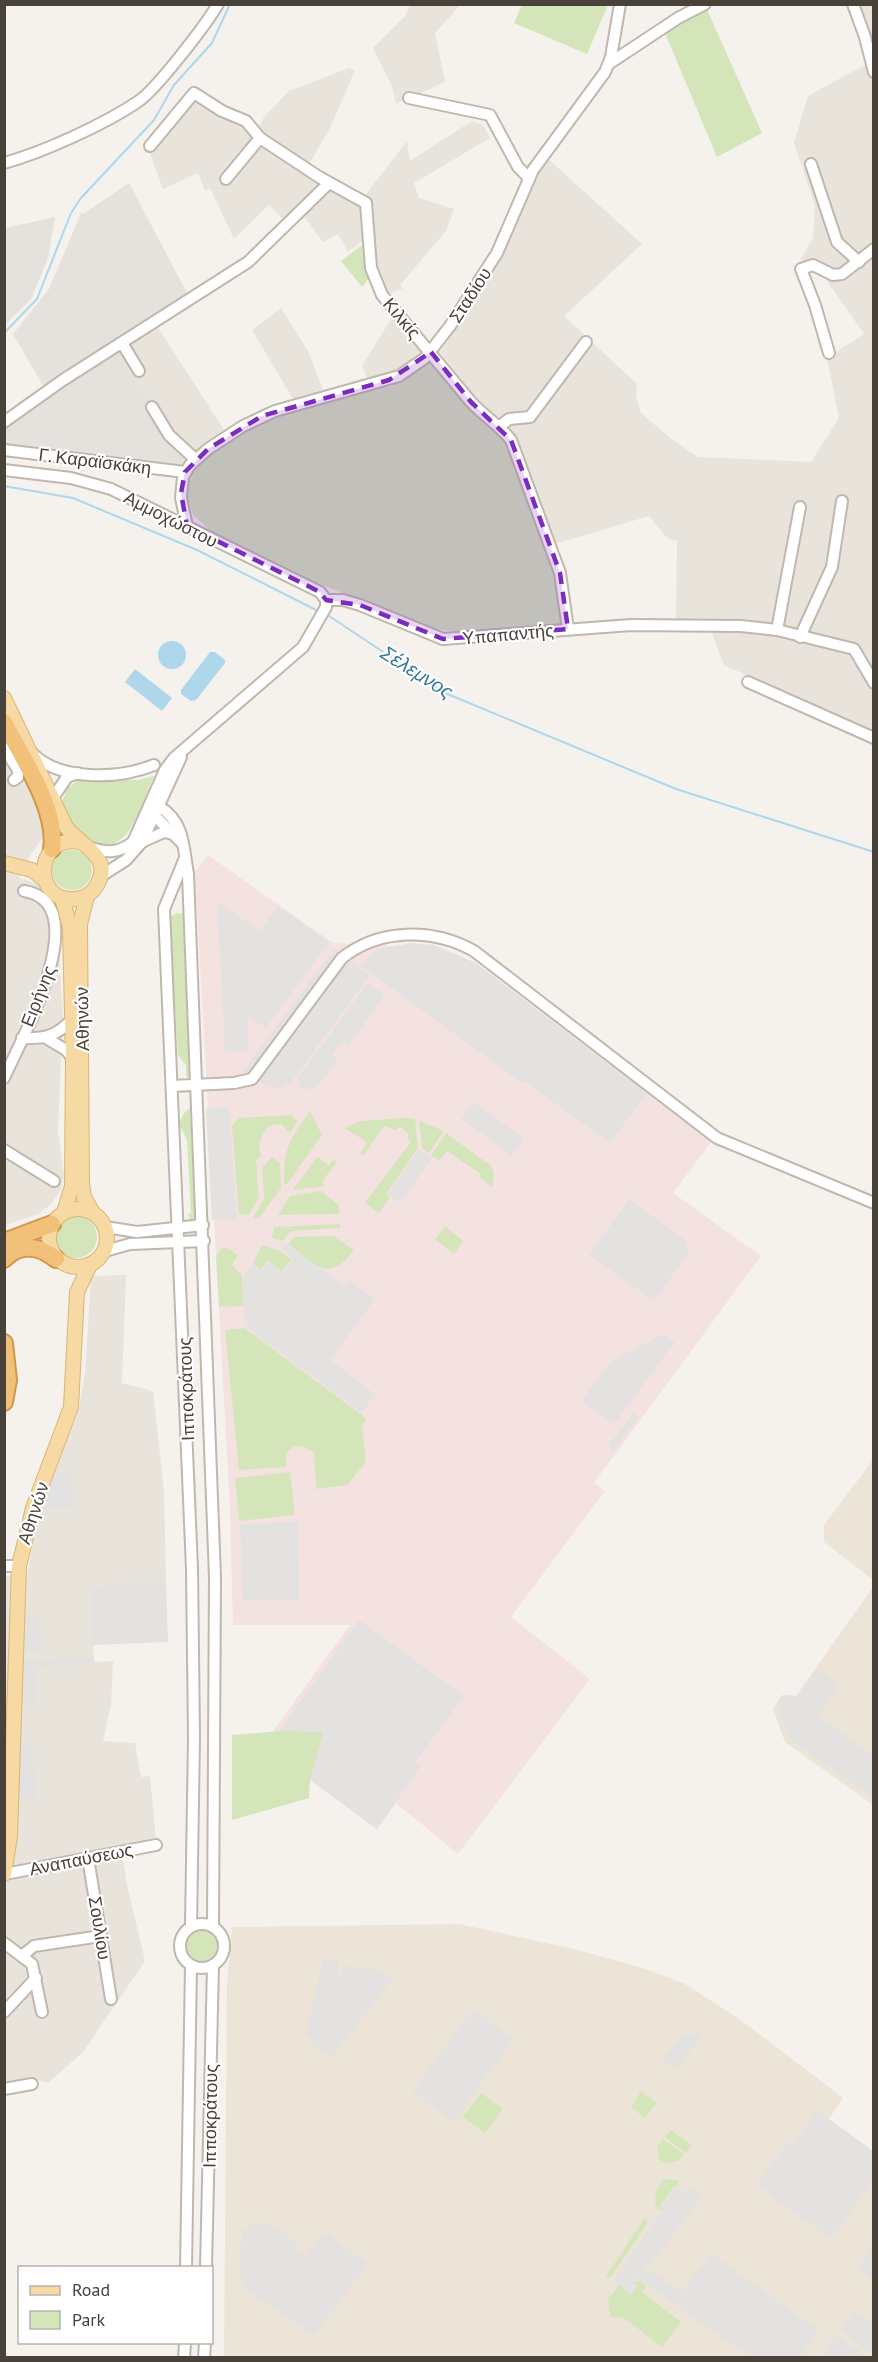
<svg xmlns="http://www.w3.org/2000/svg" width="878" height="2362" viewBox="0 0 878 2362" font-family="'PT Sans',sans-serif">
<rect width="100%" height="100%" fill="#f5f1ec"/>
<g fill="#e8e3db">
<path d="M410,5H460L435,33L445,82L396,104L392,86L373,48L405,16Z"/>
<path d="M856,5H873V733L724,665L708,623L676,620L677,541L667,538L649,516L555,544L515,438L507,424L487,412L440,352L503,253L514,232L525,197L546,157L642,244L564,316L637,384L636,395L641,413L670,438L698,457L811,462L839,418L827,358L864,334L827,281L832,270L818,261L800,260L813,238L815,206L794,143L808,96L872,61Z"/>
<path d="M349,68L355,70L329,130L305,171L360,202L407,141L410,161L472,121L483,125L490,138L414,183L419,198L454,209L446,231L401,284L402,289L384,295L364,239L348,252L338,234L323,242L297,206L283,219L269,205L234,239L210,188L205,191L198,173L163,189L149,151L193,96L241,120L253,139L264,117L289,91Z"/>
<path d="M281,308L308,351L323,390L293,399L252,330Z"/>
<path d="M393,316L424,349L400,368L368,380L362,366Z"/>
<path d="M157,326L224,430L188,458L168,439L116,348Z"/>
<path d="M4,739L27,780L40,811L43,830L42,838L28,859L19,878L39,884L54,908L56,916L63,1015L58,1131L64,1175L61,1190L50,1205L38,1214L5,1225Z"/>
<path d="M126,1275L122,1383L153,1391L164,1491L166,1581L90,1586L94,1662L113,1661L111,1705L103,1741L135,1743L141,1777L150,1776L156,1840L121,1847L127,1885L145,1961L83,2052L48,2083L33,2078L5,2083V1576L27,1575L39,1509L79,1410L85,1373L91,1281L94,1276Z"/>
</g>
<g fill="#e5e1dd">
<path d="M129,183L188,295L45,389L13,334L49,289L82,211L83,214Z"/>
<path d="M55,217L48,258L31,299L5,325V228Z"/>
<path d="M116,348L168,439L188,458L182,465L75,452L5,447V427Z"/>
</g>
<g fill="#ece5d7">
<path d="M873,1460V1580L824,1542V1525Z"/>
<path d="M873,1587V1805L785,1742L773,1709L782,1695L796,1696Z"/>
<path d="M459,1924L574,1949L646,1969L685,1984L741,2020L843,2098L829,2119L873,2151V2357L224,2358L227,1982L232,1927Z"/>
</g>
<path fill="#f4e2e1" d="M208,855L333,943L391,946L543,1056L563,1030L712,1141L673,1193L761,1256L594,1483L605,1491L511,1617L590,1679L458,1854L396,1803L377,1829L310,1780L323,1732L273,1731L350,1625H233L230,1508L195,872Z"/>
<g fill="#d4e5b9">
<path d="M522,5V4L608,5L587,54L514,23Z"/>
<path d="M705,5L762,133L717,157L663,28Z"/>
<path d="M366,242L370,277L362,287L341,261Z"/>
<path d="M430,362C452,387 473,421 503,436L554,575L561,624C517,628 468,638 425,627L291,572L212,532L193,515L186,491L193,473L206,458L265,420L305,406L392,386Z"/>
<path d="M154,776C139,809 127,868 82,836C70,828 62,816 62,801L68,788L81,778L138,780Z"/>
<circle cx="72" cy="870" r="20"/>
<path d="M177,913L183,914L184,920L191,1079L189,1081L186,1075V1065L178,1055L169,918Z"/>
<path d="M190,1108L197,1221L191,1222L188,1214L191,1213L187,1140L179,1124L184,1113Z"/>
<path d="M310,1111L322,1135L287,1184L284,1183C283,1149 290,1138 310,1111Z"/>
<path d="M291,1115L298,1121L290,1133L281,1124L269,1126C261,1135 257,1145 261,1155L256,1161L259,1198L248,1215L239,1214L232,1126L239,1118Z"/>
<path d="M405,1118L415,1119L418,1148L386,1194L390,1197L379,1213L365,1203L411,1142L407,1138L409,1134L400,1126L396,1130L384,1126L363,1156L360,1154L367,1142L344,1128L361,1121Z"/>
<path d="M419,1121L444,1131L429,1153L422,1148Z"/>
<path d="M446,1133L491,1166L494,1173L492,1187L479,1177L481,1174L447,1151L439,1161L431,1155Z"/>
<path d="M272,1157L280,1163L281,1188L259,1218H253L264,1199L262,1168Z"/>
<path d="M317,1157L329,1165L334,1159L337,1162L323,1180L324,1186L293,1190Z"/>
<path d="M322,1191L339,1206V1214L278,1215L290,1196Z"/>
<circle cx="76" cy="1237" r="21"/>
<path d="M340,1224V1228L291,1231L283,1241L272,1238L274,1227Z"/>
<path d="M445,1226L463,1241L454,1254L435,1239Z"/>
<path d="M333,1236L354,1250C328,1285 315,1264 288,1244L295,1237Z"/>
<path d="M262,1245L278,1250L291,1259L282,1272L276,1267L249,1299L273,1264L268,1260L261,1270L253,1263Z"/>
<path d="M227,1248L238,1255L232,1265L242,1275L243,1306L219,1307L216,1256L221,1249Z"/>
<path d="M245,1328L367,1419L362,1425L366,1462L347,1485L316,1489L314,1452L304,1447L295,1446L286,1453V1467L239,1470L225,1330Z"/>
<path d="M290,1472L295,1515L239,1521L235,1478Z"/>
<path d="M279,1731H324L310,1780L309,1798L232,1820V1735Z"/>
<circle cx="202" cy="1946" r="15"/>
<path d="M641,2091L657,2103L645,2118L631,2107Z"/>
<path d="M481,2093L503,2109L485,2133L463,2117Z"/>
<path d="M671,2130L692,2145L686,2153L665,2137Z"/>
<path d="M663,2139L684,2154L678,2161L665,2163L659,2159L657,2147Z"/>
<path d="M666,2179L678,2180L679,2184L677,2187L675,2185L660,2206L663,2208L658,2210C652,2200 656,2185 666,2179Z"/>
<path d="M644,2219L648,2222L610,2278L606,2276Z"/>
<path d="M633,2281H640L646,2286L642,2292L681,2322L662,2347L624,2318L610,2317L608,2299L619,2285L631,2294Z"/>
</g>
<g fill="#e4e2e0">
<path d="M217,901L260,931L278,906L329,942L266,1028L248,1016V1051L225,1052Z"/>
<path d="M411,943L434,945L476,963L647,1093L610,1143L524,1081L522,1083L361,966L375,950Z"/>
<path d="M334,949L370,975L290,1084L284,1083L279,1089L247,1077L244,1070Z"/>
<path d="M368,983L385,995L348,1046L341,1042L332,1054L338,1060L316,1088L300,1090L299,1076Z"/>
<path d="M473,1102L524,1138L512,1156L461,1119Z"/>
<path d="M229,1107L237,1219L212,1220L206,1108Z"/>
<path d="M419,1149L432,1158L400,1203L387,1194Z"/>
<path d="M629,1199L688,1242L684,1246L690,1251L654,1301L589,1255Z"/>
<path d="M285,1243L344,1286L349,1281L375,1299L330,1360L375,1394L362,1413L249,1329L244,1315L242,1278L252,1264L261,1271L269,1262L283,1272L292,1259L281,1249Z"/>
<path d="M664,1334L675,1342L614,1424L581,1401L611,1361Z"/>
<path d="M633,1413L638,1417L614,1450L608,1446Z"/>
<path d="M71,1471L74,1509H39L54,1473Z"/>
<path d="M298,1522L299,1600L243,1601L240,1524Z"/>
<path d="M166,1581L168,1642L93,1645L90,1586Z"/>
<path d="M39,1616L42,1650L25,1651L24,1617Z"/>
<path d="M359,1620L464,1696L415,1763L420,1767L377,1829L310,1780L324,1732L279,1731Z"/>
<path d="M94,1656V1662L36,1667L38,1705H25L24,1660Z"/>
<path d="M817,1669L839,1685L818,1716L873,1755V1798L790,1739L776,1705L784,1695L796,1696Z"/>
<path d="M18,1744H32L37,1799L17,1801Z"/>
<path d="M323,1959H338V1969L341,1973L342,1966L372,1968L393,1978L332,2058L311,2043L315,2038L306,2035Z"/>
<path d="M473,2009L514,2039L453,2122L412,2091Z"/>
<path d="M685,2033L702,2035L676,2070L661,2060Z"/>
<path d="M817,2111L873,2151V2181L831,2239L756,2185L788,2141L793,2144Z"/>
<path d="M675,2187L683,2193L688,2187L701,2197L650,2266L646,2263L644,2266L681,2292L711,2253L819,2331L800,2357H750L636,2277L633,2281L638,2286L631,2295L613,2280L663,2208L661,2206Z"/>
<path d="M250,2223L273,2225V2234L277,2228L298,2243L294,2249L305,2258L325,2232L368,2264L314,2336L242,2288L247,2283L246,2279H239L242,2230H249Z"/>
<path d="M873,2246V2280L857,2268Z"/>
<path d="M856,2311L873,2323V2355L841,2330Z"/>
<path d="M836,2335L867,2357H826L823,2355Z"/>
</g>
<g fill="#aed7eb">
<circle cx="172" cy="655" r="14"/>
<path d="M210,652H215L225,660V663L196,700L191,701L181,694V690Z"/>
<path d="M135,669L172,698L162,711L125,682Z"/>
</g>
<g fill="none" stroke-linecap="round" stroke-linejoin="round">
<g stroke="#aed7eb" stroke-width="2">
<path d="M4,333L37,299L71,213L81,198L154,120L174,85L212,43L230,4"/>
<path d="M4,486L73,498L197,550L318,611"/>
<path d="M326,614L445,693L676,789L874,852"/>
</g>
<defs>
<g id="minor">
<path d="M853,4L865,37L874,72"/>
<path d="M610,63L678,18L705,4"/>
<path d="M409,98L490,115L518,167L529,178"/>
<path d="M150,146L194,93L222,111L246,121L260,138L319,177L366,203L371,268L382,295L471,402C484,416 499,425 511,440L560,573L568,629"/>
<path d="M4,163C44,152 105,124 139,101C157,88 206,25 218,4"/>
<path d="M811,164L837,242L859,262"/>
<path d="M226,179L260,138"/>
<path d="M122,343L139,371"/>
<path d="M829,353L815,305L801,269L813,265L833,275L842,274L874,249"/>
<path d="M152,407L169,435L195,459"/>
<path d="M4,422L63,380L248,262L329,183"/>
<path d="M500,426L509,419L530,417L586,342"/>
<path d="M4,450L185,472"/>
<path d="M4,470L71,478L111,489L320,592L326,600"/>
<path d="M187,526L181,498L183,477L190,465L208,449L243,426L275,411L399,376L425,358L450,326L497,253L533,170L605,72L611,57L620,4"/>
<path d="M777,630L800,507"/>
<path d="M800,637L832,567L842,501"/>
<path d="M748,682L874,738"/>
<path d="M4,748L18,770V777L14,780"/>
<path d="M31,752C59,782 119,779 154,765"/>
<path d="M53,798L67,777L78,773"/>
<path d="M149,807H160C185,823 183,847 188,874L215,1577L213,1927"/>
<path d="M152,813L183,844"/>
<path d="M142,842L164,832L175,834"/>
<path d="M91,848C108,853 119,853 133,842L165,770L174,758L303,647L326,607V600H343L360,605L443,639L631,625L741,626L777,630L854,649L874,683"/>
<path d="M185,858L164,909L192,1569L194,1737L191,1926"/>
<path d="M101,876L126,860L142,842L181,757"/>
<path d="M22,1038C45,1039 57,1036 72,1019"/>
<path d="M46,1038L66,1050L73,1059"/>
<path d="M4,1078C20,1042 98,903 24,891"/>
<path d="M172,1086L234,1083L252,1079L342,958C380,928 433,928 474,951L717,1138L874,1203"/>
<path d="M4,1150L54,1181"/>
<path d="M105,1227L137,1232L203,1225"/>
<path d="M105,1251L130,1244L204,1241"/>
<path d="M4,1566H19"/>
<path d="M88,1858L111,1999"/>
<path d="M5,1874L156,1845"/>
<circle cx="202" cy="1946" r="22"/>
<path d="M4,1943L32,1964L42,2012"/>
<path d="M23,1955L34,1946L101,1936"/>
<path d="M4,2012L36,1978"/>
<path d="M4,2089L32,2084"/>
<path d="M186,2268L191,1966"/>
<path d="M206,2268L213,1965"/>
<path d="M184,2358L185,2342"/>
<path d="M204,2358L205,2342"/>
</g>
<g id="major">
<path d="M4,698L66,827C79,845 114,856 97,885C93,893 84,898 75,899C32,903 34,834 80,842"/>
<path d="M4,863L32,870L45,880"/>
<path d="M87,896L80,924L82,1184L84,1197L93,1213"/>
<path d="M62,898L70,927L73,1059L72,1186L64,1212"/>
<circle cx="78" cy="1238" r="29"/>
<path d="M4,1874L10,1836L19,1566L33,1508L71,1407L77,1292L90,1265"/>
</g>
<g id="highway">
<path d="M4,722C22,758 58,809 52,849"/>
<path d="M4,1242L52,1224"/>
<path d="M4,1259C20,1242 40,1246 56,1259"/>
<path d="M4,1343L8,1380L4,1402"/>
</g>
</defs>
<use href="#minor" stroke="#c0b8af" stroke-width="14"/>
<use href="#major" stroke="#dbb574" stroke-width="16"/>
<use href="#highway" stroke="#d19649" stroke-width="20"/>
<use href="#minor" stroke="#fff" stroke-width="10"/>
<use href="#major" stroke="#f6d9a3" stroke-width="14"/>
<use href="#highway" stroke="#f2c179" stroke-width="16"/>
</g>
<path fill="#7b2cbf" fill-opacity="0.2" stroke="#7b2cbf" stroke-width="4.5" stroke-dasharray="12 8" stroke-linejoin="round" d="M431,352L471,402L511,440L560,573L568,629L443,639L360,605L326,600L320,592L187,526L181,493L185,472L208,449L262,416L389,380Z"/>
<g text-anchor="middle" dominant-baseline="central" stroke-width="4.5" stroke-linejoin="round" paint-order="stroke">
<g font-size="18" fill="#49423a" stroke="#fff">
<text transform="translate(470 295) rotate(-57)">Σταδίου</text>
<text transform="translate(402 318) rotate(50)">Κιλκίς</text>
<text transform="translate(95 461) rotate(7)">Γ. Καραϊσκάκη</text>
<text transform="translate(171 519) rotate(27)">Αμμοχώστου</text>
<text transform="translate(508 634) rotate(-5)">Υπαπαντής</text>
<text transform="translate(38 996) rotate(-68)">Ειρήνης</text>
<text transform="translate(82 1019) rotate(-91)">Αθηνών</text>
<text transform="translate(186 1389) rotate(-92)">Ιπποκράτους</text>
<text transform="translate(33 1513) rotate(-72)">Αθηνών</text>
<text transform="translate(81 1859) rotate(-11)">Αναπαύσεως</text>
<text transform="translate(100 1928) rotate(81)">Σουλίου</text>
<text transform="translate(210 2116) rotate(-89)">Ιπποκράτους</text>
</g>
<g font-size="20" font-style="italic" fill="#37799d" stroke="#fff">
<text transform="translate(417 672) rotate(32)">Σέλεμνος</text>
</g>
</g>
<rect width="878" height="2362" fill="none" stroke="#49423a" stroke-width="12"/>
<rect x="18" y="2266" width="195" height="78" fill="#ffffff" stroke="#b6b3b0" stroke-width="1.5"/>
<rect x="30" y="2286" width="30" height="9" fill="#f6d9a3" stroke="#b6b3b0" stroke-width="1.5"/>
<text x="72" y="2296" font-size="18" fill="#49423a">Road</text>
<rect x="30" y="2311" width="30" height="18" fill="#d4e5b9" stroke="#b6b3b0" stroke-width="1.5"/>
<text x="72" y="2326" font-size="18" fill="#49423a">Park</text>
</svg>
